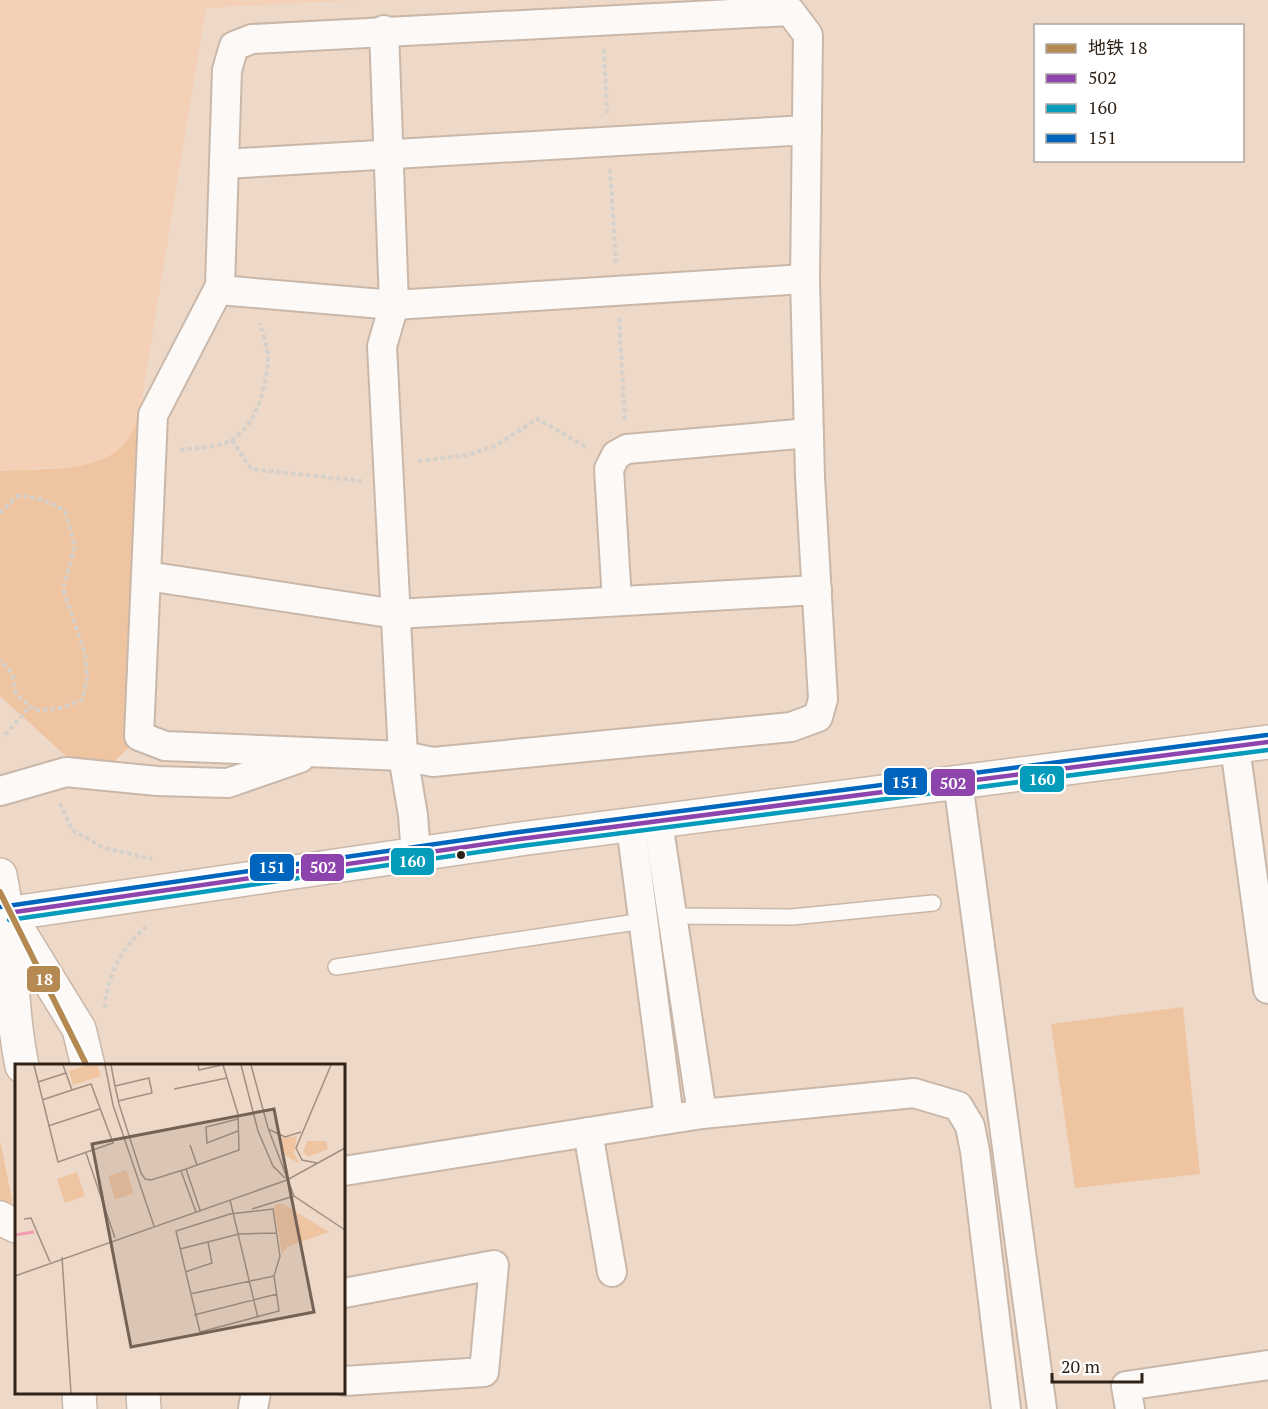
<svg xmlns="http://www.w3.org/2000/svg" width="1268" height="1409" viewBox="0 0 1268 1409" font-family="'PT Serif','Noto Sans SC',serif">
<rect width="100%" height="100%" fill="#eed8c7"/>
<path fill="#f4d1b6" d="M0,0H356L206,8L137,428L121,451L92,465L0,471Z"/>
<g fill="#efc4a1">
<path d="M145,409L133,743L109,767L67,757L0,696V471C54,467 129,478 139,410Z"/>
<path d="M1183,1007L1200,1174L1075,1188L1051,1024Z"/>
<path d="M0,1140L12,1200L11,1205H0Z"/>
</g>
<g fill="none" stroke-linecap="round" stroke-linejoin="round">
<defs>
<g id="lane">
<path d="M672,916L792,917L933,903"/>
<path d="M336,967L643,921"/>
</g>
<g id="street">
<path d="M790,11L808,35L805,279L810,477L823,699L818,717L791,727L433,762L403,756L165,746L139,736L153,415L220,286L227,70L234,46L252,39Z"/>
<path d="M384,30L394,305L382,346L403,756L413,815L416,855"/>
<path d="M224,164L807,130"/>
<path d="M219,290L394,305L805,279"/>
<path d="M147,576L396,614L817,590"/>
<path d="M617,601L609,469L616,455L627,449L809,433"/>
<path d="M1235,747L1268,989"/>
<path d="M958,782L1042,1409"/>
<path d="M0,791L66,772L157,781L228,783L300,758"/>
<path d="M658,822L702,1114"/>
<path d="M631,826L669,1118"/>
<path d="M588,1132L612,1272"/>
<path d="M344,1171L702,1114L914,1093L958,1106L970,1126L975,1151L1006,1409"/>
<path d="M344,1293L494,1265L484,1372L344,1381"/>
<path d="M253,1409L256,1392"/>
<path d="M1130,1409L1126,1386L1268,1365"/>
</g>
<g id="secondary">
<path d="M0,875C13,938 9,1003 22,1066"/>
<path d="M0,915L520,839L1268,742"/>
<path d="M10,917L79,1029L88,1066"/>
<path d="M0,1218L16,1226"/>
<path d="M79,1392L80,1409"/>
<path d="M143,1392L144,1409"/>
</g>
</defs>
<use href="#lane" stroke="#c9b8aa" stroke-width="18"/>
<use href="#street" stroke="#c9b8aa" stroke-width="32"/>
<use href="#secondary" stroke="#c9b8aa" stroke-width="36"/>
<g stroke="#d6d0cb" stroke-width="4" stroke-dasharray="4.5 3" stroke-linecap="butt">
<path d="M604,49L607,113"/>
<path d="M610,169L616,263"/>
<path d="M619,318L625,422"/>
<path d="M232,440L251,469L362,481"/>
<path d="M180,450C197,448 215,448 230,441C256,427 267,386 268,359C268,348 263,334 260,323"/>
<path d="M418,461L468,455L495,446L537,419L588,448"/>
<path d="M0,513L17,496C37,497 49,501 65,511L75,546L63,589L85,653L87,680L82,700L58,709L34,710L16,694L12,673L0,660"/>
<path d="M5,735L30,706"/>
<path d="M60,803L72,830L104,848L152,859"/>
<path d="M105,1008C106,978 122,946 146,927"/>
</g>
<use href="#lane" stroke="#fcf9f7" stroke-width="15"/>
<use href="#street" stroke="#fcf9f7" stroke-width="28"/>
<use href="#secondary" stroke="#fcf9f7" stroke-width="33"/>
<defs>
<path id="bus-1" d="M8,913L520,839L1268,742"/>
<path id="bus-2" d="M9,920L521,846L1268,750"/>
<path id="bus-3" d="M0,907L519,832L1267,735"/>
</defs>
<use href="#bus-1" stroke="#fff" stroke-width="9"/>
<use href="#bus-2" stroke="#fff" stroke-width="9"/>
<use href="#bus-3" stroke="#fff" stroke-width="9"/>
<use href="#bus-1" stroke="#8e44ad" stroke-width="4.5"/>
<use href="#bus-2" stroke="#059cbc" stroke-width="4.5"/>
<use href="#bus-3" stroke="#0065bd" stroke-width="4.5"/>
<defs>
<path id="metro-1" d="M0,892L87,1066"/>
</defs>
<use href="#metro-1" stroke="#fff" stroke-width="10"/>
<use href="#metro-1" stroke="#b58a52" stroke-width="6"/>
</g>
<circle fill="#312217" stroke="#fff" stroke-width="2" cx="461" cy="855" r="5"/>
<g transform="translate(15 1064)">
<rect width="330" height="330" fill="#eed8c7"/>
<path d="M73,1H82L86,12L58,21L54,7ZM282,72L279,89L285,100L271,92L263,75ZM292,77H311L313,85L293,93L288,88ZM111,106L119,129L100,136L93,112ZM62,108L70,132L50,139L42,115ZM261,140H268L314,168L272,183L267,190L259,144Z" fill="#efc4a1"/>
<path fill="none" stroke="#f19cb1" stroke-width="3" d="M0,171L19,168"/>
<path fill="none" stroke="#a28f81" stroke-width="1.5" d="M19,1L43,98L98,79L76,20L57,26L48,1M90,1L98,41L139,162M96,1L100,22M183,1L184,6L206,1M226,1L243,67L258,102L270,114M236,1L253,64L279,132L330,166M23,18L51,9M159,25L212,14M27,36L57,26M103,37L137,29L134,14L100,22L104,40L126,109L130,115L136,116L171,105L224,86L223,50L208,1M223,55L191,63L192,79L223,67M33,62L85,45M253,65L270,73L286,68M175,81L182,101M71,89L100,174M302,99L287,96L281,84L316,1M171,105L185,146M166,107L181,148M215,136L243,254M237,145L279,132M258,145L265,192L259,212L264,247L185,268L161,167L215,150ZM9,155L16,154L35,198M165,185L224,170L261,169M47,193L56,329M170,208L197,199L193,178M0,212L272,116L330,84M175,230L259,212M179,251L262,230"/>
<path fill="#736255" fill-opacity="0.15" stroke="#736255" stroke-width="3" d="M259,45L299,248L116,283L77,80Z"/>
<rect width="330" height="330" fill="none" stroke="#312217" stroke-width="3"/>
</g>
<g stroke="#fff" stroke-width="2">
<rect x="1019" y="765" width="46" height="28" rx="6" fill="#059cbc"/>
<rect x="883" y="767" width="45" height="29" rx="6" fill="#0065bd"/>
<rect x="930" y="768" width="46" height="29" rx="6" fill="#8e44ad"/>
<rect x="390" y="847" width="45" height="29" rx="6" fill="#059cbc"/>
<rect x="300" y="853" width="45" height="29" rx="6" fill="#8e44ad"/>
<rect x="249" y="853" width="46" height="29" rx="6" fill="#0065bd"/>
<rect x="26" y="965" width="35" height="28" rx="6" fill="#b58a52"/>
</g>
<g font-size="16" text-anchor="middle" font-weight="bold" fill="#fff">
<text x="1042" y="785">160</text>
<text x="905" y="788">151</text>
<text x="953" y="789">502</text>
<text x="412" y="867">160</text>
<text x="323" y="873">502</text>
<text x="272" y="873">151</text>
<text x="44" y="985">18</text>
</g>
<rect x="1034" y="24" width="210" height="138" fill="#ffffff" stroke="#ada7a2" stroke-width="1.5"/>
<rect x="1046" y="44" width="30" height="9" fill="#b58a52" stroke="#ada7a2" stroke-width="1.5"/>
<text x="1088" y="54" font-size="18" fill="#312217">地铁 18</text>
<rect x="1046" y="74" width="30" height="9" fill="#8e44ad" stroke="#ada7a2" stroke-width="1.5"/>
<text x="1088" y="84" font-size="18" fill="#312217">502</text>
<rect x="1046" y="104" width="30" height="9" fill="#059cbc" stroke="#ada7a2" stroke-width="1.5"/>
<text x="1088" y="114" font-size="18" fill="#312217">160</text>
<rect x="1046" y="134" width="30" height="9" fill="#0065bd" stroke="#ada7a2" stroke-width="1.5"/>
<text x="1088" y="144" font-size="18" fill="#312217">151</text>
<path d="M1052 1373v9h90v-9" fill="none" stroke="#312217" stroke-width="3"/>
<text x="1061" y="1373" font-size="18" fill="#312217" stroke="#ffffff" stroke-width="4.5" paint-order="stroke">20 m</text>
</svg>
